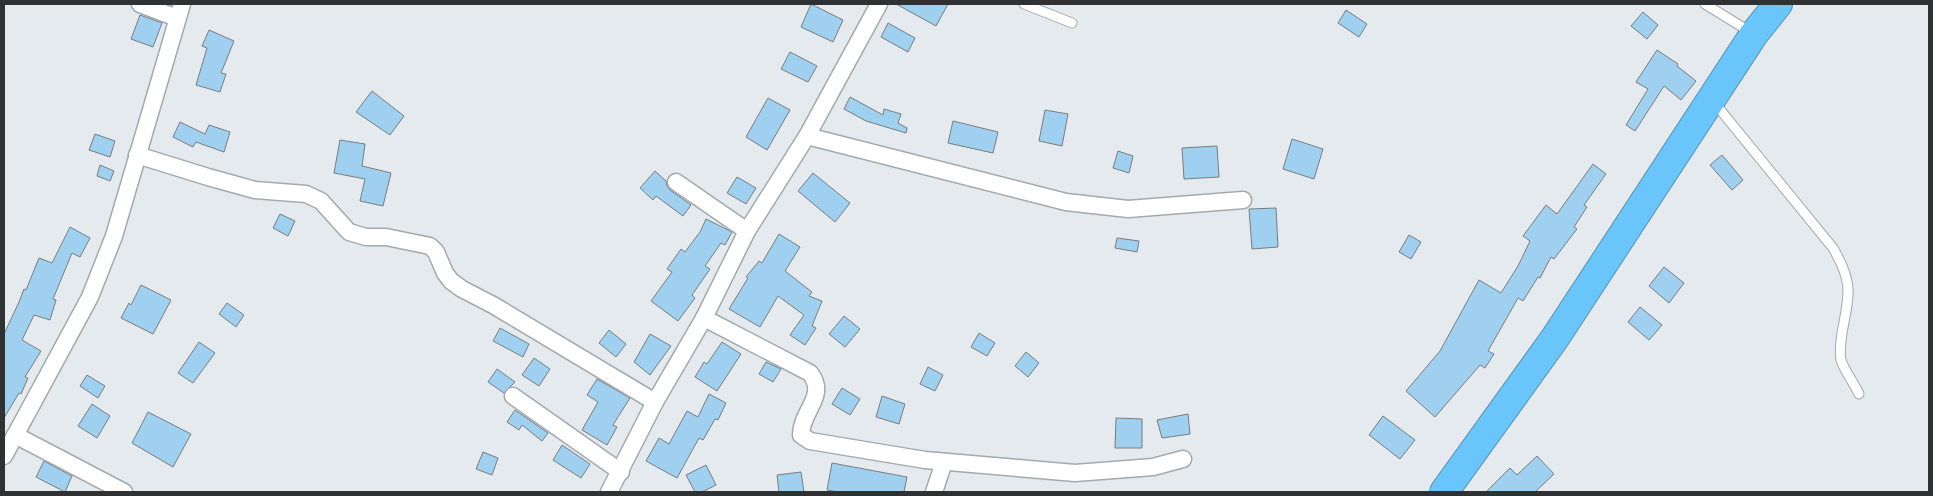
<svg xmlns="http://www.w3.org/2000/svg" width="1933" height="496" viewBox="0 0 1933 496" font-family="'Noto Sans',sans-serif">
<rect width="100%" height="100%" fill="#e4eaee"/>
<g fill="#a0d0ef" stroke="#787d81">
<path d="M811,4L843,20L833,42L801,27Z"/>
<path d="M896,4H948L936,26Z"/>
<path d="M1346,10L1367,24L1359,37L1338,23Z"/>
<path d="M1643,12L1658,25L1647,39L1631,26Z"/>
<path d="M140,15L162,23L153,47L131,39Z"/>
<path d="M888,23L915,38L908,52L881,37Z"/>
<path d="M209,30L234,41L221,73L226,74L220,92L196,85L207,48L202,46Z"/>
<path d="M1657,50L1678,64L1677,66L1696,81L1681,100L1664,86L1635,131L1626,125L1648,89L1636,82Z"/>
<path d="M790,52L817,66L808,82L781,69Z"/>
<path d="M372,91L404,116L390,135L356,112Z"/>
<path d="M850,97L883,115L884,109L901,114L898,123L907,128L906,133L866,121L844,109Z"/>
<path d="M768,98L790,110L767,150L746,137Z"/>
<path d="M1045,110L1068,114L1062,146L1039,141Z"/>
<path d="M953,121L998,132L993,153L948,143Z"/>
<path d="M180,122L205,134L209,125L230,132L224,152L196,142L193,147L173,137Z"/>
<path d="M95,134L115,141L110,157L89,150Z"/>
<path d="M1292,139L1323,149L1314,179L1283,169Z"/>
<path d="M340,140L365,144L362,166L391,173L383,206L360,201L365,179L334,173Z"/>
<path d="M1217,146L1219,177L1184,179L1182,148Z"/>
<path d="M1118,151L1133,156L1129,173L1113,168Z"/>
<path d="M1722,155L1743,180L1732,190L1710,165Z"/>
<path d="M1593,164L1606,174L1584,205L1587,207L1574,227L1577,229L1554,259L1551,257L1540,278L1538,277L1523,301L1518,298L1488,351L1494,354L1485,368L1480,365L1435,417L1406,391L1440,351L1479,280L1501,293L1518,266L1530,241L1523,236L1546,205L1557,214Z"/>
<path d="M100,165L114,171L110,181L97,176Z"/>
<path d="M655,171L666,181L667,186L670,190L691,205L683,216L656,196L653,200L640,188Z"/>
<path d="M813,173L850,203L835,222L798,191Z"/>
<path d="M737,177L756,188L746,204L727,193Z"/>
<path d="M1276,208L1278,247L1252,249L1249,209Z"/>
<path d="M280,214L295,221L288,236L273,228Z"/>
<path d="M706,219L732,232L725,245L721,243L705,266L710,269L692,295L695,298L678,321L651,301L672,272L667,269L681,249L685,252L700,232Z"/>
<path d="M70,227L90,238L80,257L72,253L53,299L56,300L50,320L34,315L22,340L41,351L25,377L28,378L21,394L19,393L4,418V334L19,302L24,289L26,290L39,258L52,263Z"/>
<path d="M779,234L800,247L785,271L812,292L809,296L822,301L812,326L816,328L805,345L790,335L804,315L778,296L760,327L729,309L748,278L746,277L759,261L762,263Z"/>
<path d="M1409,235L1421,242L1411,259L1399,252Z"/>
<path d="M1117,238L1139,241L1137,252L1115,248Z"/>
<path d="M1664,267L1684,283L1669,303L1649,286Z"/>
<path d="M141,285L171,300L153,334L121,318L129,303L131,305Z"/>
<path d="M227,303L244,315L236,327L219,314Z"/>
<path d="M1640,307L1662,325L1649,340L1628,322Z"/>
<path d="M844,316L860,329L845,347L829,334Z"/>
<path d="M500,328L529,344L523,357L493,341Z"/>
<path d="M609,330L626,344L616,357L599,343Z"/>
<path d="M979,333L995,343L987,356L971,347Z"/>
<path d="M650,334L671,346L650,375L634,362Z"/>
<path d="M199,342L215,353L193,383L178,373Z"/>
<path d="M722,342L741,354L717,391L695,377L704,362L707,364Z"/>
<path d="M1026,352L1039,363L1028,377L1015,366Z"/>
<path d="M534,358L550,369L539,386L522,375Z"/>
<path d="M766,362L781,369L773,382L759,374Z"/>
<path d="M928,367L943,375L935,391L920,384Z"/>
<path d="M497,369L515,382L504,393L488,382Z"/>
<path d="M87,375L105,386L98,398L80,386Z"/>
<path d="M597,379L630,398L613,425L617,427L607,445L582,430L598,402L587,395Z"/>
<path d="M842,388L860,399L850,415L832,404Z"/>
<path d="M709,394L726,403L718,420L715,419L703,440L699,438L677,478L646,461L659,438L669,444L687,411L698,417Z"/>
<path d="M882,396L905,404L899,424L876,417Z"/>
<path d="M92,404L110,416L97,438L78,426Z"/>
<path d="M515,410L548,433L542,441L522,425L519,430L507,422Z"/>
<path d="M148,412L191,434L173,467L132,443Z"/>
<path d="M1188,414L1190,434L1162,438L1157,420Z"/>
<path d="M1383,416L1415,440L1400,459L1369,435Z"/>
<path d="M1116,418L1142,419V448H1115Z"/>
<path d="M562,445L590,464L581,478L553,460Z"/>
<path d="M483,452L498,458L492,475L476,469Z"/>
<path d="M1537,456L1554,474L1535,492H1486L1510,468L1517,475Z"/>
<path d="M44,461L72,476L65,492L36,477Z"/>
<path d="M832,463L907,477L904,492H839L827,490Z"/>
<path d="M706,465L716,485L702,492H695L686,475Z"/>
<path d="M801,472L804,492H779L777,475Z"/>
</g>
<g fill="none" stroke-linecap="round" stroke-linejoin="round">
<defs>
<g id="lane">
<path d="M1024,4L1072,23"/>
<path d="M1705,4L1752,33"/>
<path d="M1713,101L1833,248C1854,284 1849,294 1842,333C1841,342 1839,351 1841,360C1845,372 1854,383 1859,394"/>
</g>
<g id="street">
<path d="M140,4L177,18"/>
<path d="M807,136L1066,202L1128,209L1243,200"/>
<path d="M137,155L208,177L255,190L306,194L321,201L349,232L366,237H386L430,246L436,252L445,273L451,281L462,289L493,305L655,402"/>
<path d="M676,182L747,231"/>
<path d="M704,318L810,373C828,396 801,411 801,435L810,441L925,460L1075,473L1153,467L1183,459"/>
<path d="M513,396L621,472"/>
<path d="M15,435L124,492"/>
<path d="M4,456L90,297L114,236L182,4"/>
<path d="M609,492L655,402L704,318L747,231L807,136L879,4"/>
<path d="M934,492L944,462"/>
</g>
<path id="highway" d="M1444,492L1555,338L1754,34L1778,4"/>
</defs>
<use href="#lane" stroke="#a3a9ad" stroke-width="11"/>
<use href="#street" stroke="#a3a9ad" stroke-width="19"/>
<use href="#highway" stroke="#5591b4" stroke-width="30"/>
<use href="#lane" stroke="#fff" stroke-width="9"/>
<use href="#street" stroke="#fff" stroke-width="16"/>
<use href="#highway" stroke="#6ac5fa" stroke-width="28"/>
</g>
<rect width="1933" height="496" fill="none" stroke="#2f3132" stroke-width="10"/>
</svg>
